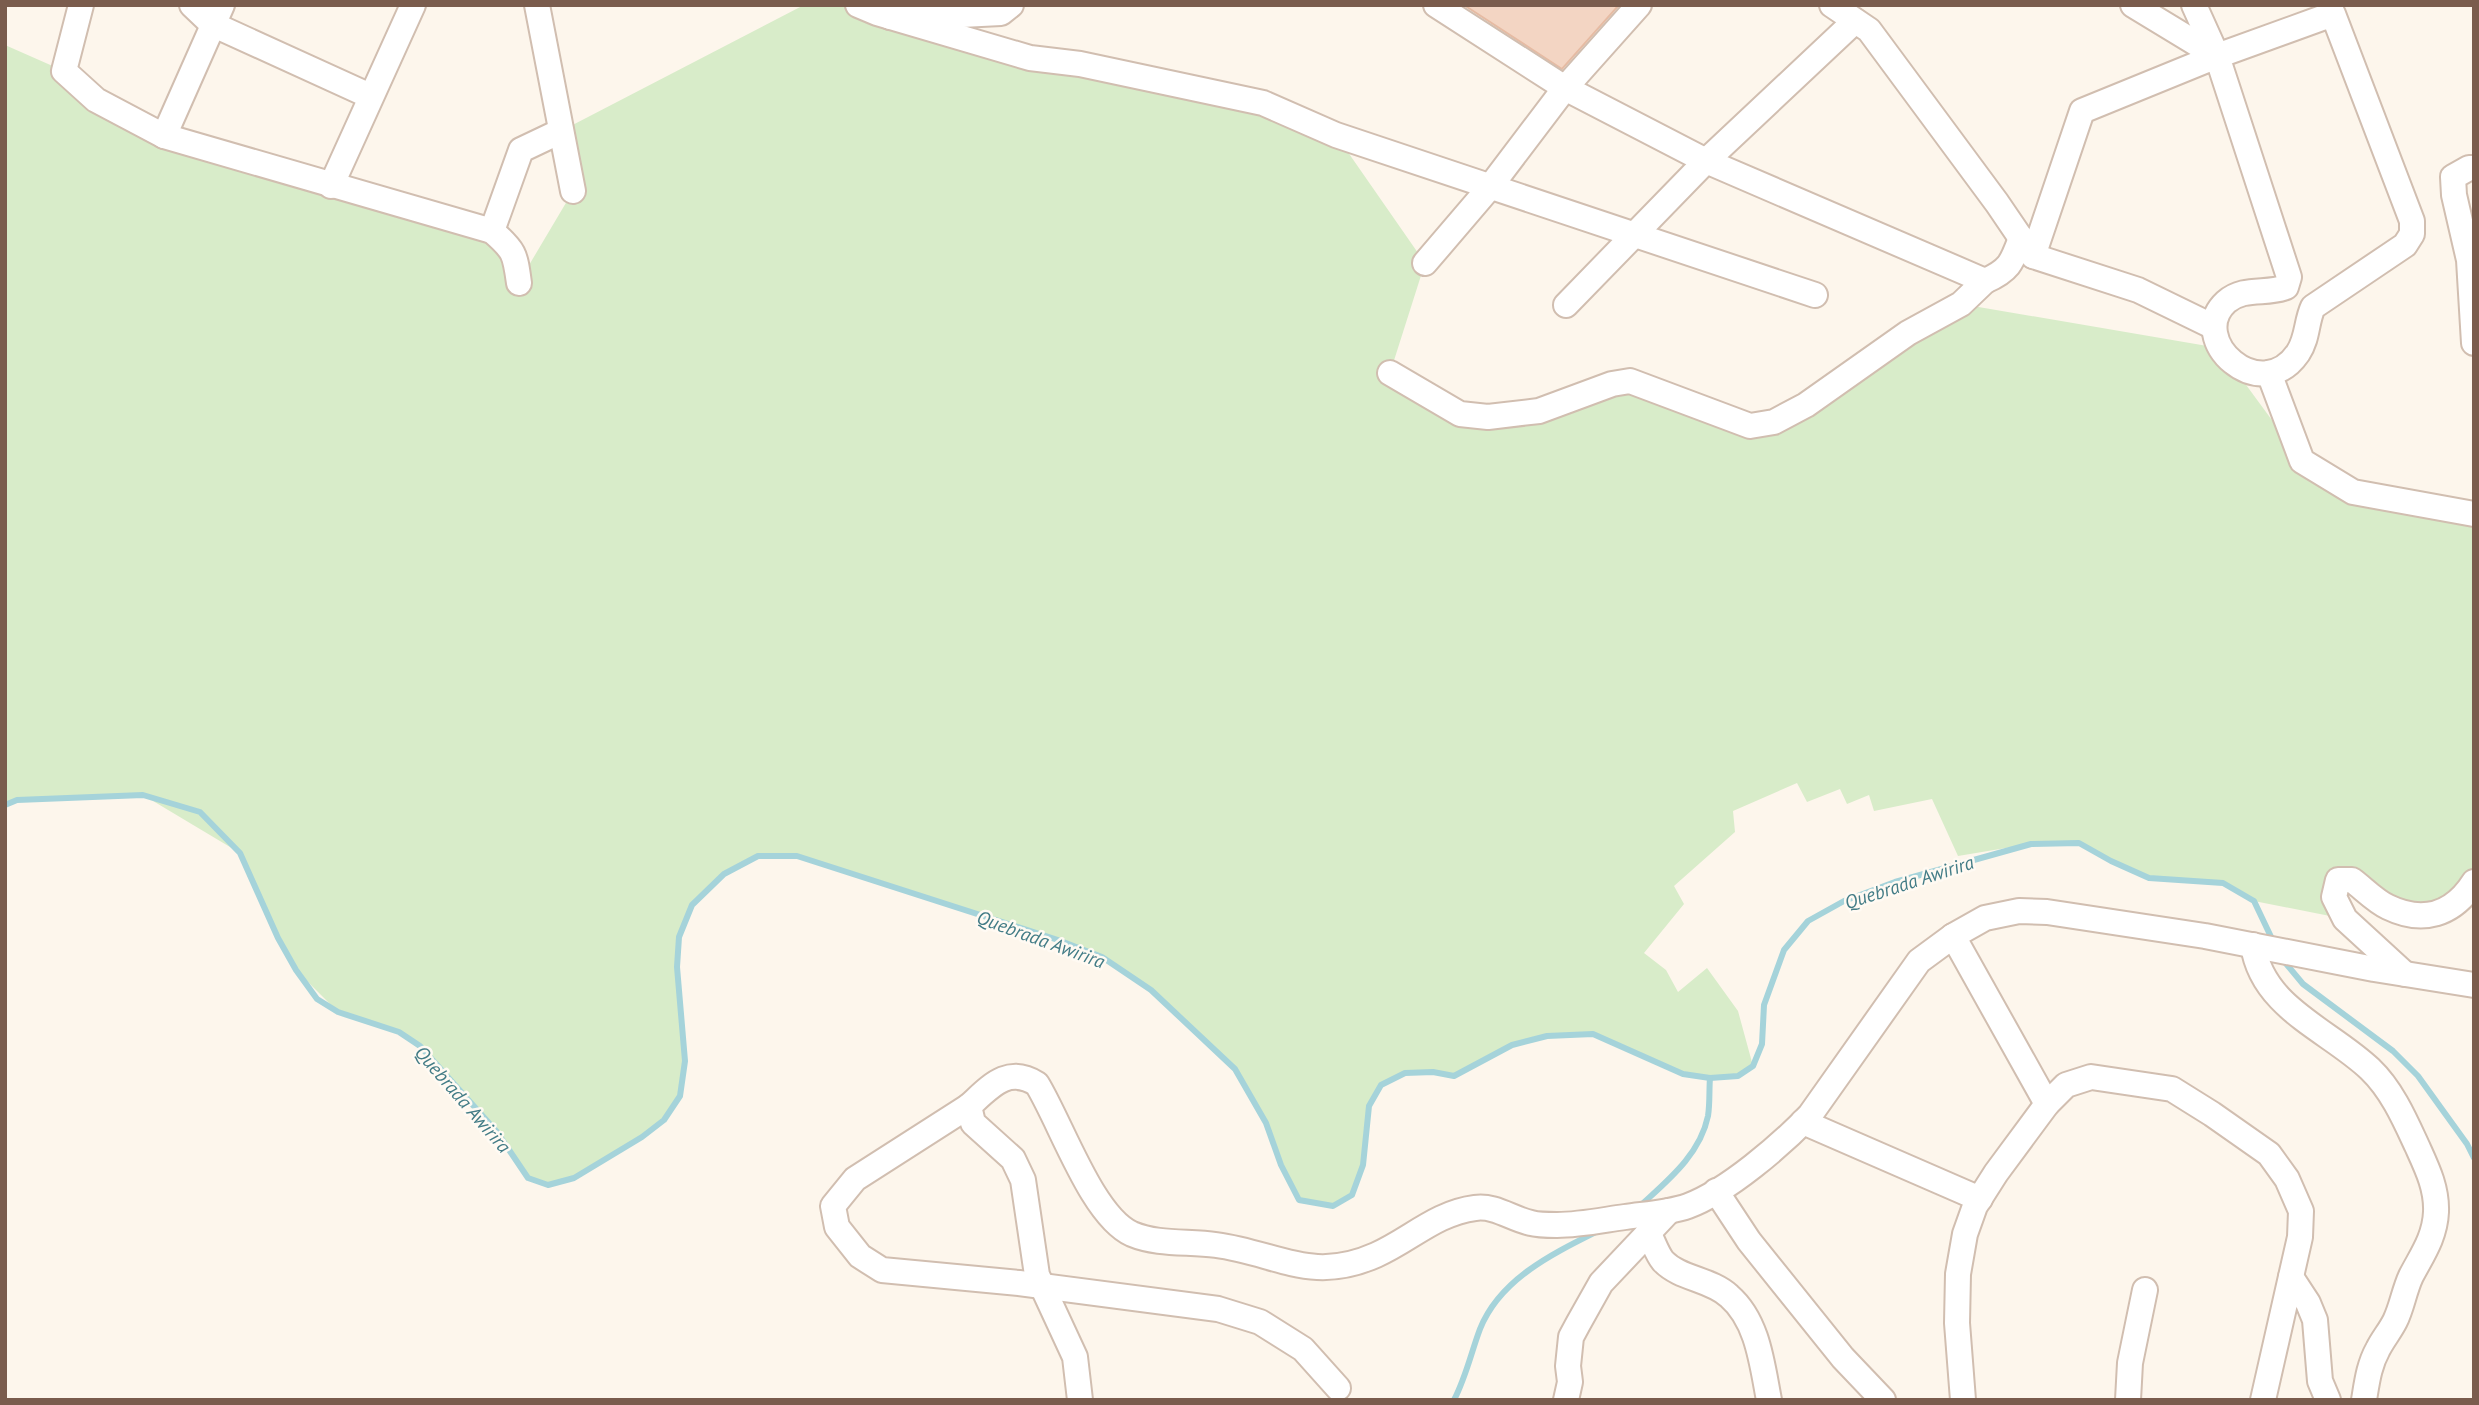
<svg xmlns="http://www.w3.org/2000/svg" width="2479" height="1405" viewBox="0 0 2479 1405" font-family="'PT Sans',sans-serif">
<rect width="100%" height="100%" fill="#fdf6ec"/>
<path fill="#d8ecc9" d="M804,5H858L1336,135L1425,263L1390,373L1488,417L1612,384L1750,426L1961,304L2219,348L2302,461L2353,492L2474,514V882L2443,913L2339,880L2345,919L2254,901L2223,883L2149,878L2079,843L2030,844L1958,856L1932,799L1874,811L1869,795L1847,804L1840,789L1807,802L1797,783L1733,811L1735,832L1674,886L1684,904L1644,953L1666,970L1678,992L1707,968L1738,1011L1753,1066L1738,1076L1710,1078L1683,1074L1592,1034L1547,1036L1512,1045L1454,1076L1433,1072L1405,1074L1381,1085L1369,1106L1363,1165L1352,1195L1333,1206L1299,1200L1281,1165L1266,1123L1235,1069L1151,990L1102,957L1058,940L797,856H758L724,874L692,905L679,937L677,967L685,1061L680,1096L664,1120L642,1137L574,1178L548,1185L528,1178L441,1068L399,1032L338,1012L296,970L278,938L240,853L143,795L17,800L5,805V45L64,71L96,100L492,231L519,282L573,191L561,131Z"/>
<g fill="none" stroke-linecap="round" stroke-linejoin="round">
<g stroke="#a5d3da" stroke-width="6">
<path d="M5,805L17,800L143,795L200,812L240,853L278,938L296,970L317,999L338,1012L399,1032L420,1046L497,1132L528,1178L548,1185L574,1178L642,1137L664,1120L680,1096L685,1061L677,967L679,937L692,905L724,874L758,856H797L1058,940L1102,957L1151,990L1235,1069L1266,1123L1281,1165L1299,1200L1333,1206L1352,1195L1363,1165L1369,1106L1381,1085L1405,1073L1433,1072L1454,1076L1512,1045L1547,1036L1593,1034L1683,1074L1710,1078L1738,1076L1753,1066L1762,1044L1764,1005L1784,950L1808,921L1844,901L1895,882L2031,844L2079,843L2111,861L2149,878L2223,883L2254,901L2273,941"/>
<path d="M2283,960L2303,984L2393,1051L2418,1076L2467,1144L2474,1158"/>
<path d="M1640,1206C1667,1181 1700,1155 1708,1116C1710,1104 1709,1090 1710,1078"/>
<path d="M1454,1400C1466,1377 1471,1353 1480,1329C1500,1279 1552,1254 1598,1231"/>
</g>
</g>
<path fill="#f3d5c3" stroke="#e6bba3" stroke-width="2" d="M1464,5H1619L1562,69Z"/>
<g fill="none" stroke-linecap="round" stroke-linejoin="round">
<defs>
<g id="minor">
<path d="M81,5L64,71L96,100L164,136L492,231C515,251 515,254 519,283"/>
<path d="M192,5L212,24L370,96"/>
<path d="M537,5L573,191"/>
<path d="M858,5L877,13L1030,58L1080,64L1263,103L1336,135L1815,295"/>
<path d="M1436,5L1565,88L1706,161L1985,281C2010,270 2012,262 2021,238"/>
<path d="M1832,5L1869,30L1997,203L2033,256L2138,290L2214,327"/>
<path d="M2133,5L2217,56"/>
<path d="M890,17L902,6L917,5L961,15L1001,13L1011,5"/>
<path d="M164,136L222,5"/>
<path d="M2474,168H2469L2453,177L2454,195L2469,260L2474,343"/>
<path d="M331,186L413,5"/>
<path d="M492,231L521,150L561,131"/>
<path d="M2033,256L2082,111L2217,56L2333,14L2412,221V234L2405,245L2313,307C2306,322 2308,338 2298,353C2260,408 2186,339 2226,302C2244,286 2267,295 2286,287L2289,277L2217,56L2194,5"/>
<path d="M1425,263L1490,187L1565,88L1639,5"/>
<path d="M1566,305L1706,161L1855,21"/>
<path d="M1390,373L1460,414L1488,417L1539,411L1612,384L1630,381L1750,426L1774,422L1806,405L1908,333L1961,304L1985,281"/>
<path d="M2269,373L2302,461L2353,492L2474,514"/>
<path d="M1953,936L2047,1104"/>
<path d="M2253,945C2262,1008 2329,1030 2370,1069C2392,1090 2405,1120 2417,1146C2427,1168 2437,1188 2436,1212C2435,1237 2422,1255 2411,1276C2404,1291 2402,1307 2395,1321C2390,1331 2383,1339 2378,1349C2369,1365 2367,1382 2364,1400"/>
<path d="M2405,974L2345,919L2334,897L2338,880H2352C2363,888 2375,901 2388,907C2423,924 2453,915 2474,882"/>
<path d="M969,1106L855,1179L833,1206L837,1227L860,1256L882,1270L1019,1283L1218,1309L1260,1322L1303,1349L1338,1388"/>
<path d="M1803,1122L1980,1199"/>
<path d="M1716,1191L1749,1241L1843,1358L1883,1400"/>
<path d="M1648,1232C1653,1241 1657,1254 1663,1261C1680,1279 1711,1279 1729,1296C1758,1321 1762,1364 1769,1400"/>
<path d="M2291,1277L2308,1303L2315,1320L2320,1381L2328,1400"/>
<path d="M1080,1400L1075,1357L1037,1275L1023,1180L1013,1159L973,1123L969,1106C990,1087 1008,1065 1037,1084C1061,1123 1092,1216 1132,1234C1158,1245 1189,1241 1216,1245C1277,1253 1311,1284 1376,1255C1410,1240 1436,1213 1475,1208C1495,1205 1512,1219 1531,1223C1538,1225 1549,1225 1557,1225C1580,1225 1603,1220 1625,1217C1646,1214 1668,1213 1688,1206C1728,1191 1781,1145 1810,1115L1919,961L1953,936L1985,918L2019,911L2047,912L2205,936L2374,969L2474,985"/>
<path d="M1566,1400L1570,1382L1568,1366L1571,1337L1578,1324L1601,1283L1669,1211"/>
<path d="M1963,1400L1957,1323L1958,1274L1965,1234L1975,1206L1996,1173L2047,1104L2066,1085L2091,1077L2172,1089L2212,1114L2269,1154L2287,1179L2301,1211L2300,1237L2263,1400"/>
<path d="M2128,1400L2130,1363L2145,1290"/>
</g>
</defs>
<use href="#minor" stroke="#d1beb0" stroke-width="28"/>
<use href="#minor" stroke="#fff" stroke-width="24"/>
</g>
<g text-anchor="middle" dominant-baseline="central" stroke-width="5" stroke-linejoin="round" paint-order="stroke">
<g font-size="19" font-style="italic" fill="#437c86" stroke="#fffaf3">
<text transform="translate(1909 882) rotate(-18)">Quebrada Awirira</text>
<text transform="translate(1041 939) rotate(20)">Quebrada Awirira</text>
<text transform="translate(463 1099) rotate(49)">Quebrada Awirira</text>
</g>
</g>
<rect width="2479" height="1405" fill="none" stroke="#7a5c4d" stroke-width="14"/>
</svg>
